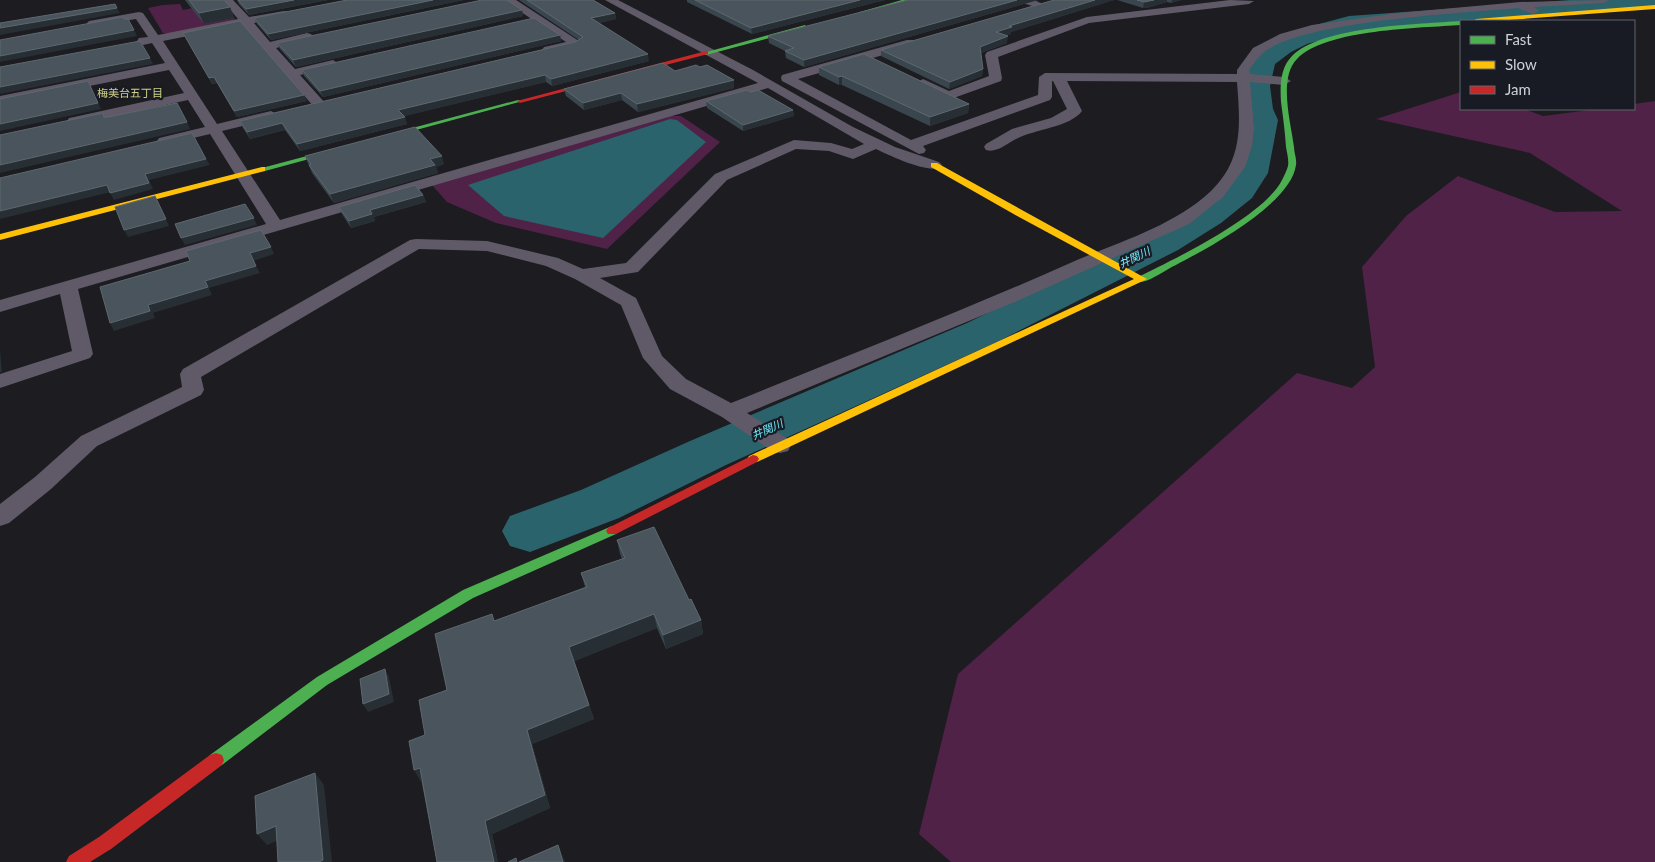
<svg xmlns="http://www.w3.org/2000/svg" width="1655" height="862" viewBox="0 0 1655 862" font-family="Lato,'Noto Sans JP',sans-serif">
<rect width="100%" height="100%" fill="#1c1c21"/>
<g fill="#512247">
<path d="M221,2L235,19L230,22L172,33H163L148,8L163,5L180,4L183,10Z"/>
<path d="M1461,92V109H1524L1543,116L1598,109H1634V104L1655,101V862H951L919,834L958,674L1297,373L1352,388L1375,367L1362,267L1406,216L1458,176L1555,212L1622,211L1530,153L1376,119Z"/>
<path d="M671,116H681L720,142L607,249L496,223L447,202L432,185Z"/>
</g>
<path fill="#2a636b" d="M670,119L677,120L706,142L603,238L504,216L468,185Z"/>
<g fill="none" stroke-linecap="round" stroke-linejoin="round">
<path fill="#2a636b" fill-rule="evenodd" d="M1570,0H1655V8L1485,21H1461V23L1350,32L1307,44L1291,52L1275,64L1270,86L1273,109L1278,120L1268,173L1252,198L1221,223L1178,250L999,341L726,465L619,518L530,552L510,546L502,531L510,516L581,490L690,441L967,323L1150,234L1195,207L1226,182L1234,172L1246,120L1243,109L1240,86L1248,61L1252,55L1271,40L1289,32L1349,16Z"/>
<g fill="#605a68" fill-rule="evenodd">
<path d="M222,0H233L249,17L284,11L288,12L290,14L288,16L254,23L270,42L307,33L311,34L313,37L311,40L276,48L295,69L333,60L339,64L337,67L300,75L326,104L319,108L314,107L243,25L163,41L217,124L271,111L278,115L276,118L222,131L280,220L758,83L605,0H618L753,70L853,127L895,147L939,162L942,165L939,168C924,172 891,156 876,149L853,159L829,151L796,149L727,180L638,272L600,278L636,298L662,356L686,379L731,403C847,356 963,311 1077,260C1122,241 1175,225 1211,191C1244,159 1240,123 1237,82L1067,81L1082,111C1069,128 1033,129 1014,140C1005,145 996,153 986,150L984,147L986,144L1012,129L1051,118L1067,109L1053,81H1052V97L1050,100L923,146L926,150L924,153L919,154L782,81L781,78L782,75L907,40H915L917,43L915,46L798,79L911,140L1038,95L1039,77L1045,73L1237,74V70L1253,48L1280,34L1312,25L1398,13L1520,2L1609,0L1604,3L1534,7L1539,11L1533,14L1518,8C1466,13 1294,21 1261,55C1256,59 1253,65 1249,70L1250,74L1284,77L1291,81L1284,85L1250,82L1254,129L1252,146L1245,167L1223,197L1189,224L1017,301L747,413L788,439L791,445L788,451L780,453L772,451L722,417L670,389L643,358L621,305L575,279L546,266L487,251L419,249L201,377L204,390L201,395L97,446L51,489L9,523L0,526V504L35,477L81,436L182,387L180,374L183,369L410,240L416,239L487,241L558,258L583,269L626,263L715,174L794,140L831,143L852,149L864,144L768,88L78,289L93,354L90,358L0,388V374L72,351L60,294L0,312V300L266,224L210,134L164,145L159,144L157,141L159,138L205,127L188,100L74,125L69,124L67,121L69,118L74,117L184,93L169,70L0,104V96L165,63L152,43L143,45L137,41L139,38L148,37L136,19L93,26L89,25L87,23L89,21L139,12L143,13L158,35L238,19Z"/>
<path d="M503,0H516L582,43L580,46L548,54L544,53L542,50L544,47L566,42Z"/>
<path d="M1018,0H1034L1045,5L1039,8L1019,2Z"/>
<path d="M1230,0L1254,1L1249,4L1089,23L998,57L1002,78L1001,81L948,100L918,86L916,83L923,79L949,91L989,76L985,55L987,52L1087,17Z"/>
</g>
<g fill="#4caf50" fill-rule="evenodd">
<path d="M902,0H911L863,14L860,12Z"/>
<path d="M1461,21V25C1421,28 1325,29 1297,59C1278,78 1291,123 1294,147C1294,153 1297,159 1296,165C1291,205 1203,251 1170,268C1161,273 1146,284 1136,282V278C1173,260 1264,216 1282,180C1284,176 1287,170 1288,166C1289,160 1287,153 1286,147C1285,132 1283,117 1281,102C1280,86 1280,68 1292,56C1321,26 1420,24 1461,21Z"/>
<path d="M805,25L807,28L706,55L703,53Z"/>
<path d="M518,100L523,101L265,171L258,169Z"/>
<path d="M612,526L616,528L618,531L616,534L473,598L327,685L222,765L216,767L210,765L208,760L210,755L317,677L463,590Z"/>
</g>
<g fill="#ffc107" fill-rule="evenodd">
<path d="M1655,5V9L1495,21H1473L1476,19Z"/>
<path d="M931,163H937L1147,279L757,462H749L747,459L749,456L1134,279L1019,217L931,167Z"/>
<path d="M262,167H265V171L0,240V234Z"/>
</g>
<g fill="#c62828" fill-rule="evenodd">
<path d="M706,51L708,52V54L520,103L517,101Z"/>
<path d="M753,455L757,456L759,459L757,462L616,534H608L606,531L608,528Z"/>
<path d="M216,753L222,755L224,760L222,765L111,849L90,862H66L69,856L99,837L210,755Z"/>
</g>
</g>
<g fill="#39464d">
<path d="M185,0H224L230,7L234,18L204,24Z"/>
<path d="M237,0H328L249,15L239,4Z"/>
<path d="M347,0H464L271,40L257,24L254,18Z"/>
<path d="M519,0H593L615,13L616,19L599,23L649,61L552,86L546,82L404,116L407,124L300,151L285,130L250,139L243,128L240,121L575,42L579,40Z"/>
<path d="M687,0H885L752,34L687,2Z"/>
<path d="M908,0H1038L804,67L786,58L785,51L769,43L768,36Z"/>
<path d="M1054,0H1114L1011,32V34L1005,35L1007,43L981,53L983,69L982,76L949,89L881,56V50Z"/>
<path d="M1117,0H1181L1171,3L1167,2L1147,8H1143Z"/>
<path d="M522,10L523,16L296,67L280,49L277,43Z"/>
<path d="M183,33L307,101L237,117L217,83L212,84Z"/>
<path d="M560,35L561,41L323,97L304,76L302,70Z"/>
<path d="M700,67L734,80V88L638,112L622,100L584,110L566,96L564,89Z"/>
<path d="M819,67L969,104L968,113L930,126L842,85H839L819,75Z"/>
<path d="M751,92L793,110L794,116L743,131L707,108L706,101Z"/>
<path d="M305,156L444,164L436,167L438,173L334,203L312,173Z"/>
<path d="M423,195L426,202L374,217L375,221L351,228L342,214L339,207Z"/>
<path d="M617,540L689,600L701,620L703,634L666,649L657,628L574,661L594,719L532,744L550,808L492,834L498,862H437L422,784L425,735L447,690L495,621L585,587L581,573L622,559L620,554Z"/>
</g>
<g fill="#272f35">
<path d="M294,0H328L249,15L246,9Z"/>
<path d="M433,0H464L271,40L268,34Z"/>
<path d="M860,0H885L752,34L751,28Z"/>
<path d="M1017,0H1038L804,67V60Z"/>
<path d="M1095,0H1114L1011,32V34L995,38L996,32L1009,26Z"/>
<path d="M1154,0H1167V2L1147,8H1143L1144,2Z"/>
<path d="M1172,0H1181L1171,3Z"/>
<path d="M230,7L234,18L204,24L199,13Z"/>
<path d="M117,8L120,13L0,35V28Z"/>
<path d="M522,10L523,16L296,67L293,60Z"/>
<path d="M615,13L616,19L592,25L591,18Z"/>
<path d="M134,30L137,36L0,62V56Z"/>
<path d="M560,35L561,41L323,97L320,91Z"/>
<path d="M1008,36L1007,43L980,53V47Z"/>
<path d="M648,54L649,61L552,86L551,79Z"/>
<path d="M150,58L153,64L0,94V87Z"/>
<path d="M983,69L982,76L949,89L950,82Z"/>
<path d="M545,75L546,82L401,117L398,110Z"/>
<path d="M842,76V85H839V77Z"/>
<path d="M214,77L217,83L212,84L209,78Z"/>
<path d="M734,80V88L638,112L637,104Z"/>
<path d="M88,81L101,109L0,131V124Z"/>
<path d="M621,93L622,100L584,110L583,103Z"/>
<path d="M304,95L307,101L237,117L234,111Z"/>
<path d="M969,104L968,113L930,126V117Z"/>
<path d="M793,110L794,116L743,131V125Z"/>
<path d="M405,117L407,124L300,151L297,144Z"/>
<path d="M187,122L190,129L0,173V165Z"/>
<path d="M282,123L285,130L250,139L247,132Z"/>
<path d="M442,156L444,164L436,167L438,173L334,203L330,194L430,159Z"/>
<path d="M206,159L210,165L149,180L153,189L114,200L110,193L145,174Z"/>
<path d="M107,185L111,192L0,219V211Z"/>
<path d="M423,195L426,202L374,217L375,221L351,228L349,221L370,210Z"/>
<path d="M155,196L169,226L128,237L124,230Z"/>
<path d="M254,218L257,225L185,245L181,238Z"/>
<path d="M271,247L274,254L253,261L250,253Z"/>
<path d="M256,266L260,273L209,288L212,295L153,313L155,318L114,331L110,323L205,281Z"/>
<path d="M0,349L2,372H0Z"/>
<path d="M654,614L657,628L573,662L569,647Z"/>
<path d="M701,620L703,634L666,649L663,635Z"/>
<path d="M385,669L389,677L394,702L368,712L363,704Z"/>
<path d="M589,705L594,719L532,744L550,808L492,834L498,862H494L485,821L527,730Z"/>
<path d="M420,768L428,781L422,784L414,770Z"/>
<path d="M315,773L324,785L332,862H319Z"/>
<path d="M276,826L286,837L267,845L257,834Z"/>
<path d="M558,845L563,857L565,862H563Z"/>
</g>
<g fill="#49545c" stroke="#5e686f">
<path d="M189,0H224L230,7L199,13Z"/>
<path d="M238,0H294L246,9Z"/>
<path d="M347,0H433L268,34L254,18Z"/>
<path d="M482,0H507L522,10L293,60L277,43Z"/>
<path d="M527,0H593L615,13L591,18L648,54L551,79L545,75L398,110L405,117L297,144L282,123L247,132L240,121L575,42L583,37Z"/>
<path d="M695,0H860L751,28Z"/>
<path d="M908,0H1017L804,60L785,51L794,48L768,36Z"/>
<path d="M1054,0H1095L1009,26L1012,27L996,32L1008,36L980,47L983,69L950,82L881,50Z"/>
<path d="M1137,0H1154L1144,2Z"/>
<path d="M115,4L117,8L0,28V23Z"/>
<path d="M123,17L124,19H128L134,30L0,56V40Z"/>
<path d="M534,18L560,35L320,91L302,70Z"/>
<path d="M240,21L304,95L234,111L214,77L209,78L183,33Z"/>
<path d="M140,41L150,58L0,87V67Z"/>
<path d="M864,54L969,104L930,117L842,76L839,77L819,67Z"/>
<path d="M663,63L675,71L696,65L700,67L707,65L734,80L637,104L621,93L583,103L564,89Z"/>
<path d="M88,81L98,103L0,124V99Z"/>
<path d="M747,90L751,92L758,90L793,110L743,125L706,101Z"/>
<path d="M177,103L187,122L0,165V135L103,113L104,117H108Z"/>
<path d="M415,127L442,156L430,159L435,165L330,194L309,165L311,164L305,156Z"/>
<path d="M192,133L206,159L145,174L149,183L110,193L107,185L0,211V178Z"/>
<path d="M415,185L423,195L370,210L372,214L349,221L339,207Z"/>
<path d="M155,196L166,219L124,230L115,207Z"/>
<path d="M245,204L254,218L181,238L175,224Z"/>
<path d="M261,230L271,247L250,253L256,266L205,281L208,287L148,305L150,311L110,323L100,287L190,261L186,251Z"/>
<path d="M654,527L689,600L691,599L701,620L663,635L654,614L569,647L589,705L527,730L545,795L485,821L494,862H437L420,768L414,770L409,741L425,735L419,700L447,690L435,634L492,614L494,621L587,587L581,573L625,558L617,540Z"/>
<path d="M385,669L389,694L363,704L360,679Z"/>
<path d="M315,773L323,860L319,862H278L276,826L257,834L255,796Z"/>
<path d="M558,845L563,862H519Z"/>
<path d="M516,858L517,862H508Z"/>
</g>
<g text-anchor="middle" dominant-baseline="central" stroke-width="4.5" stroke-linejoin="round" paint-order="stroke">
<g font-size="11" fill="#d0d082" stroke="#191b24">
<text x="130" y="92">梅美台五丁目</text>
</g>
<g font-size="11" font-style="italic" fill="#71eaf9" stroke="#191b24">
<text transform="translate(1134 257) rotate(-26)">井関川</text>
<text transform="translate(767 429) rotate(-24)">井関川</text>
</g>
</g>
<rect x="1460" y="20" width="175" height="90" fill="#191b24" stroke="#62646c"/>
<rect x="1470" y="36" width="25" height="8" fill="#4caf50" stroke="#62646c"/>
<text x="1505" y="45" font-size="15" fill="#cfd1d7">Fast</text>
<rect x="1470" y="61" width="25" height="8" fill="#ffc107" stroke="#62646c"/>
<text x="1505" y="70" font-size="15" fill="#cfd1d7">Slow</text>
<rect x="1470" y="86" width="25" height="8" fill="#c62828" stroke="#62646c"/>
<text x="1505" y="95" font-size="15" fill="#cfd1d7">Jam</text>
</svg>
